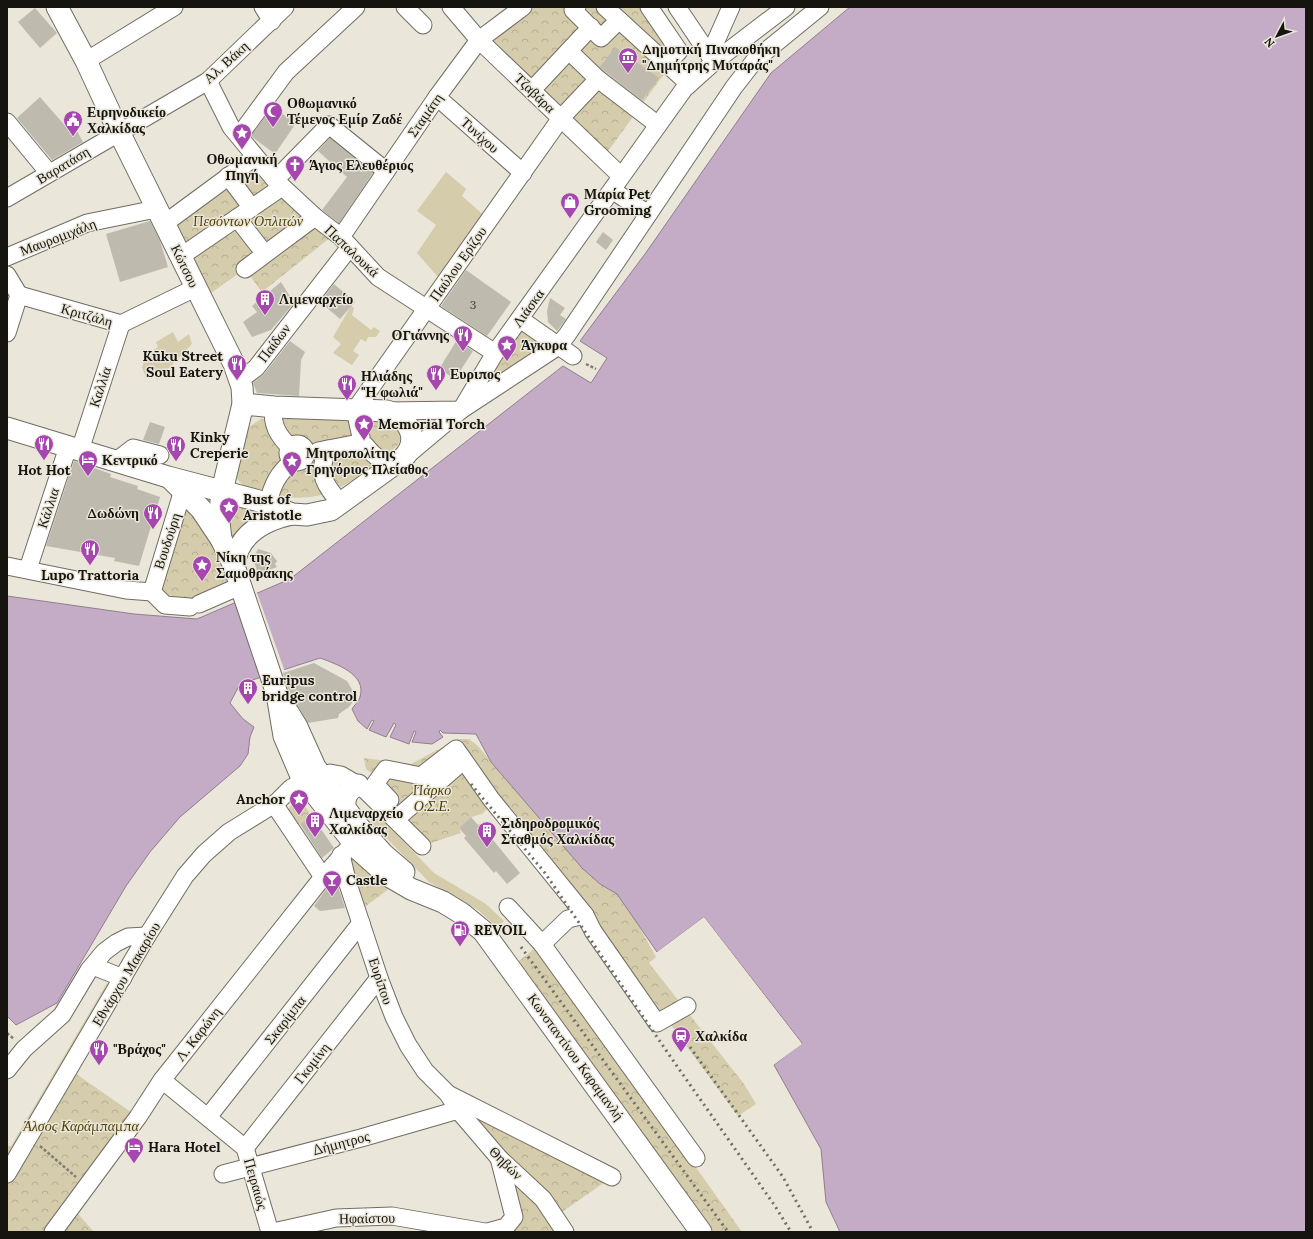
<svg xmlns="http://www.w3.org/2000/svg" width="1313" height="1239" viewBox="0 0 1313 1239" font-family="Lora,serif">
<defs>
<pattern id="park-crowns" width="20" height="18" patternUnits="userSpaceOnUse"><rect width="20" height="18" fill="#d5ccab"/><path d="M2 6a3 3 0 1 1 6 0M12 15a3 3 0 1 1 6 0" fill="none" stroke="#b6ae92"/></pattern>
</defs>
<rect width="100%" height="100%" fill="#eae6d9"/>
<g fill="#d5ccab">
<path d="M446,172L466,189L462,196L489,220L444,284L417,253L436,225L417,211Z"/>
<path d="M351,306L354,308L352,315L371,330L374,327L380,331L376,337H368L366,342L361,339L353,351L359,355L352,365L333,353L341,344L333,337Z"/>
<path d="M173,332L178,342L189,334L192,344L157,380L154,374L145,375L142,368L146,355L158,347L156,342Z"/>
<path d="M375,812L434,873L486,904L504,921L498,928L478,910L429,882L371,822L370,815Z"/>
<path d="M107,983L109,985L7,1158V1153Z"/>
</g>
<g fill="url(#park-crowns)">
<path d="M531,7H608L615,14L622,7H661L685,45L606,154L490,40Z"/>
<path d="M255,157L336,233L262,292L245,269L201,300L164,224Z"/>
<path d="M520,319L557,347L490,391L480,377Z"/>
<path d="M383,417L400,430L401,438L398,445C389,454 378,462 367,470C328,499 307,503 259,492C248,490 234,481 234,469C233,459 241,440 244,430L261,419Z"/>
<path d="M183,490L268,504L249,534L240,586L199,604L165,605L155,577Z"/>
<path d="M458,739H469L478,746L508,782L600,884L617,894L637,923L656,957L649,963L744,1084L756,1104L738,1116L610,942L495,801L482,814L471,817L459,828L461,833L422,846L377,799L373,774L366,769L364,758L411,764Z"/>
<path d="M299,802L304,805L312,816L295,827L287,810L292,805Z"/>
<path d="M344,852L398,882L358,912Z"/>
<path d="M538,946L742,1232H701L511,967Z"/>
<path d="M69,1069L138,1117L72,1207L94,1232H7V1145L20,1151Z"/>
<path d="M448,1094L612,1177L555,1217L565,1232H488L506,1227L499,1158Z"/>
</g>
<path fill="#c4acc6" stroke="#907e8f" d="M850,7H1306V1232H840L826,1202L821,1149L774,1065L802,1043L704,917L657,952L617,894L600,884L582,868L491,762L476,734L443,733L440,730L439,732L443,737L432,744L412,742L416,732L414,731L409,744L390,737L396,725L394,723L386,737L369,730L374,721L372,720L367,729L358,721L352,709C354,705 359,702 360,697C367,674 336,664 320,658L240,684L230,703L243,719L254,727L250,737L248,754L240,766L180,817L150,852L126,886L57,1003L16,1025L7,1016V596L134,614L197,619L290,579L563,366L591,383L607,358L580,341L645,254L771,73Z"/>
<g fill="#eae6d9">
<path d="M256,590L285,672L264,679L247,594Z"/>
<path d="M704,917L802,1044L772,1066V1063L799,1043L703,920L659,954L657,952Z"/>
</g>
<g fill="#bebaae">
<path d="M35,8L57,33L40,48L18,22Z"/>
<path d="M615,47L659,78L642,100L600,67Z"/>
<path d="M40,97L68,129L74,125L83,142L52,160L17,118Z"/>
<path d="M272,107L296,123L275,154L251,136Z"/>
<path d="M330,138L373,173L339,223L322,210L347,177L318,151Z"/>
<path d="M150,221L160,241L168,267L120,282L106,234Z"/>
<path d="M603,232L613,240L606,250L596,242Z"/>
<path d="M466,270L511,302L487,336L441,306Z"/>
<path d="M281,282L294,303L271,330L252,337L243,322L257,312L252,306Z"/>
<path d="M334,284L355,302L340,319L320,302Z"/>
<path d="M550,298L565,308L560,315L566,319L557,331L548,322L547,311Z"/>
<path d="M457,340L473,351L455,379L439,369Z"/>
<path d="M290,341L305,352L301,360L299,396L257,393L253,383L264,374Z"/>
<path d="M150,422L165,427L159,444L143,440Z"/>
<path d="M74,461L111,474L110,477L138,486L137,489L160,497L139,566L114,561L115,558L46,546Z"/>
<path d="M258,549L271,553L277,561L275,564L277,567L263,572L257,571L253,558Z"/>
<path d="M314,663L347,681L354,693V700L349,707L339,714L338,718L308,723L288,689L283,673Z"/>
<path d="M312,816L334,848L322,858L300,824Z"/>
<path d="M471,817L478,825L480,824L520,873L507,884L496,871L494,873L464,838L466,836L459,828Z"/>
<path d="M337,883L345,908L320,911L314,906L327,888Z"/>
</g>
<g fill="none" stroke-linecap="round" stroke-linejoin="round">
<defs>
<g id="minor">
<path d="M263,7L272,21"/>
<path d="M405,7L423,25"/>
<path d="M451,7L479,40L621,176"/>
<path d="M577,7L573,10L601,38L619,20"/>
<path d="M605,7L689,84"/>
<path d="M649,7L679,51L667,64"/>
<path d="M677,7L714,62"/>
<path d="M86,61L174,7"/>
<path d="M714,62L715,43L731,7"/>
<path d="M598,79L658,125"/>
<path d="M208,81L231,127L275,180L315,217L341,237L378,277L495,353"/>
<path d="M532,90L591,27"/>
<path d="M437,97L523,173"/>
<path d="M7,122L49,173"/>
<path d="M239,136L286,72L356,7"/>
<path d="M228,176L252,208"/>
<path d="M275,180L329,125L386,171"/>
<path d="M612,190L648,214"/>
<path d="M7,198L208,81L285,7"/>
<path d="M237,218L265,254"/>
<path d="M164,224L255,157"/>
<path d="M341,237L437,97L479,40L523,7"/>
<path d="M7,257L87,223L156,209"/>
<path d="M180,257L282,187"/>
<path d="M245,269L315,217"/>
<path d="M7,275L19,295L7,333"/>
<path d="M19,295L121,324L195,288"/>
<path d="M520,319L573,356"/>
<path d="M240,380L256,368L350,247"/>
<path d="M274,407C271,424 278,436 291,448"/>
<path d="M387,411L461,410L557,347L567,335L734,87L755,60L820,7"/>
<path d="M361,437L355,410L561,118L598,79L569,51"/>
<circle cx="297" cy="453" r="9"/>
<path d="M365,445L372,453L390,468"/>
<path d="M328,449C316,474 325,485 341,504"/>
<path d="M80,450L121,324"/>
<path d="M318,451L359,443"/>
<path d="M405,457L461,410L495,353L684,89L714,62L786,7"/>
<path d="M116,461L133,448L160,455"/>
<path d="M268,504C272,485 278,473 293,461"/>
<path d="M7,566L126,590L152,592L183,490"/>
<path d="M28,569L68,447"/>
<path d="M152,592L165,605L190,607"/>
<path d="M199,604L240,586"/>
<path d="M390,800L375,784L386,769L421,776L456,749L491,799L585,915"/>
<path d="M274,804L323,877"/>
<path d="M396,819L463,761"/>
<path d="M341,855L348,884L379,978L394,1017L408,1045L425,1071L448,1094L458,1110L499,1158L543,1199L565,1232"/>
<path d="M508,907L542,944L696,1158"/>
<path d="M542,944L568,919L585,915L593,931L657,1023L687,1006"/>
<path d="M93,966L123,978"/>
<path d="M7,1070L24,1049L62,1015L89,970L104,952L116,943L128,937L147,936"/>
<path d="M162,1080L245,1148L270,1232"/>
<path d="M448,1094L612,1177"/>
<path d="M208,1117L361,923"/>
<path d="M245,1148L379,978"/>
<path d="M7,1174L147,936L185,876L204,854L229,832L276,803L291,788L304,781L330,773L341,775L363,788L422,846"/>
<path d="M223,1174L361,1138L458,1110"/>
<path d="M53,1232L138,1117L162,1080L323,877L353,843"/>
<path d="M273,1232L336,1218L392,1216L485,1232"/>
<path d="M488,1232L506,1227L514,1217L499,1158"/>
</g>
<g id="major">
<path d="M57,7L86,61L119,132L234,364L242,387L243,404L222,491L219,522L221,539"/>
<path d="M7,428L168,477L259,501L292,514L307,515L331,510L403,458C421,440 409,417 387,411L274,407L243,404"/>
<path d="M170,478L201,509L221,539L234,566L277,694L297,727L315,767L359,827L383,854L404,872"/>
<path d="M234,566C237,535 264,520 292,514"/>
<path d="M277,694L284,736L301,776L360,851L387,875L411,889L443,902L461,913L483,931L701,1232"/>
<path d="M345,808C344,796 348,790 358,785"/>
</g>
</defs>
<use href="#minor" stroke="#716d62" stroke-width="19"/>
<use href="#major" stroke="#716d62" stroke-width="23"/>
<g stroke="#7f7d74" stroke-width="2.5" stroke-dasharray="3 2" stroke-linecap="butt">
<path d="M586,364L596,369"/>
<path d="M7,1033L14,1039"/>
<path d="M40,1146L76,1177"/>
</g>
<use href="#minor" stroke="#fff" stroke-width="17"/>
<use href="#major" stroke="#fff" stroke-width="21"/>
<g stroke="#706e65" stroke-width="3" stroke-dasharray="2 4" stroke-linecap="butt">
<path d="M471,784L545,873L672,1059L775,1206L791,1232"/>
<path d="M521,947L728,1232"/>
<path d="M690,1047L783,1177L813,1232"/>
</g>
</g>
<defs>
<symbol id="museum-pin" viewBox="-11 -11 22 30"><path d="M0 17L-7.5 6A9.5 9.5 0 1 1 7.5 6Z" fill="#a647b0" stroke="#eae6d9"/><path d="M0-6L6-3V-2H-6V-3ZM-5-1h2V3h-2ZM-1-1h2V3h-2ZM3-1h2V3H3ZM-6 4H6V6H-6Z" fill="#fff"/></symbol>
<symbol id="mosque-pin" viewBox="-11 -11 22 30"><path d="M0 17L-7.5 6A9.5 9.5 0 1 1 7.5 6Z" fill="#a647b0" stroke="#eae6d9"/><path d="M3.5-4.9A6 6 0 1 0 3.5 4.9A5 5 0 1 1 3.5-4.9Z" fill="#fff"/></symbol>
<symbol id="civic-pin" viewBox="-11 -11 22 30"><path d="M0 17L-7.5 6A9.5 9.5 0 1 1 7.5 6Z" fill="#a647b0" stroke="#eae6d9"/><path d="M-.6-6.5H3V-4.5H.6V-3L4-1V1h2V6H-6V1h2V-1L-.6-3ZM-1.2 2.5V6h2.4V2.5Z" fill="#fff"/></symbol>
<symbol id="sight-pin" viewBox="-11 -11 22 30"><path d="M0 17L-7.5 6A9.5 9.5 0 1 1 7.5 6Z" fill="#a647b0" stroke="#eae6d9"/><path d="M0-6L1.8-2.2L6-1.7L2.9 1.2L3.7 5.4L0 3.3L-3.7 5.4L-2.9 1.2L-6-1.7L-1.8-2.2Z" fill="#fff"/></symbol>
<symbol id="church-pin" viewBox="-11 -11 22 30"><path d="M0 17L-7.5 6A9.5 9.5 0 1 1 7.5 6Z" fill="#a647b0" stroke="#eae6d9"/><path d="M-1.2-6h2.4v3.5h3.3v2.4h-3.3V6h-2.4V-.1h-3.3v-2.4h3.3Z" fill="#fff"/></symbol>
<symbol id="shop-pin" viewBox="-11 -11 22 30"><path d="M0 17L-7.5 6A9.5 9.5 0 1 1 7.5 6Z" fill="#a647b0" stroke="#eae6d9"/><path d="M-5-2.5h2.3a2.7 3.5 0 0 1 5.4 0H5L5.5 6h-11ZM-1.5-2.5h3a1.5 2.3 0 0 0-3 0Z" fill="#fff"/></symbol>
<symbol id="building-pin" viewBox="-11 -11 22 30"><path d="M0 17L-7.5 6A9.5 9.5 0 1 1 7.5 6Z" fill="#a647b0" stroke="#eae6d9"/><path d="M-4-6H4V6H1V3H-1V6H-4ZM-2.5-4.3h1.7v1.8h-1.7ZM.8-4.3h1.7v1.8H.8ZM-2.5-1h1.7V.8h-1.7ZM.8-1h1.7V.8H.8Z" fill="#fff"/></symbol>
<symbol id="restaurant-pin" viewBox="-11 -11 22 30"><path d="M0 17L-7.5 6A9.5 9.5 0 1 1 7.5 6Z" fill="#a647b0" stroke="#eae6d9"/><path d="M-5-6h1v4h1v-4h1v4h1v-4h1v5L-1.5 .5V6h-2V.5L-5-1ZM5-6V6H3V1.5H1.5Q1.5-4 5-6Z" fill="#fff"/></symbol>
<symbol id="hotel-pin" viewBox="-11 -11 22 30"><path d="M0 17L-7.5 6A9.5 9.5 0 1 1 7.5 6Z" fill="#a647b0" stroke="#eae6d9"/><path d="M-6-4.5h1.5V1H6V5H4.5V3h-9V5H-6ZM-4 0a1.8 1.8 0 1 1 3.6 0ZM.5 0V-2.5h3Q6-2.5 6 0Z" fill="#fff"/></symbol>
<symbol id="bar-pin" viewBox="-11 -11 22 30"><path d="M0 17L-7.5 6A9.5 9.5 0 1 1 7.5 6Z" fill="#a647b0" stroke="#eae6d9"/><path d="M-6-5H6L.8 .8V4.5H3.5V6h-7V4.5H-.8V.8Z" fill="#fff"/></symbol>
<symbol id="fuel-pin" viewBox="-11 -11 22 30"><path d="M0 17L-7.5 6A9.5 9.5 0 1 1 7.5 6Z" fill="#a647b0" stroke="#eae6d9"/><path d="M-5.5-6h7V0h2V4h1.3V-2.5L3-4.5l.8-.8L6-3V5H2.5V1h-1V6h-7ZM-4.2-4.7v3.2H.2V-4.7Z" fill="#fff"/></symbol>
<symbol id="station-pin" viewBox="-11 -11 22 30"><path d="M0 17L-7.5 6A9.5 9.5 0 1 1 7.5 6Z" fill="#a647b0" stroke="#eae6d9"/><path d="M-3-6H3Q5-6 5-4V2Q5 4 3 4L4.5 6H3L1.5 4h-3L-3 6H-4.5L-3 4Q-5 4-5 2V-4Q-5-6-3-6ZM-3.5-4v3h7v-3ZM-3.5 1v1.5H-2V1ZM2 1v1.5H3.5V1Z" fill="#fff"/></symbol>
</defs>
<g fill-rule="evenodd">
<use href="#museum-pin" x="617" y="46" width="22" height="30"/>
<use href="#mosque-pin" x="262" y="100" width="22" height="30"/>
<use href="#civic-pin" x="62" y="109" width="22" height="30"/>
<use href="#sight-pin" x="231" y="122" width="22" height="30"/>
<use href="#church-pin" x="284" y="154" width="22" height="30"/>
<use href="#shop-pin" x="559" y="191" width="22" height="30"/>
<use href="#building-pin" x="254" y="288" width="22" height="30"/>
<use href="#restaurant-pin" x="452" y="324" width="22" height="30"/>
<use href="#sight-pin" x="496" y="334" width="22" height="30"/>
<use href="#restaurant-pin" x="226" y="353" width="22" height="30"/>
<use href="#restaurant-pin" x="425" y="363" width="22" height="30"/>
<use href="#restaurant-pin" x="336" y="373" width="22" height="30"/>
<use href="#sight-pin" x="353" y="413" width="22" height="30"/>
<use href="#restaurant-pin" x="33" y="433" width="22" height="30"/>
<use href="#restaurant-pin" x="165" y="434" width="22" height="30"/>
<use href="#hotel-pin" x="77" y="449" width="22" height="30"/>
<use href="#sight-pin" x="281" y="450" width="22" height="30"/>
<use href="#sight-pin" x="218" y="496" width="22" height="30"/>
<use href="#restaurant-pin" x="142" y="502" width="22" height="30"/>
<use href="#restaurant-pin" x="79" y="538" width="22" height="30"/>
<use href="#sight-pin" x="191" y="554" width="22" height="30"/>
<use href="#building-pin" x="237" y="677" width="22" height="30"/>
<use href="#sight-pin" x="288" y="788" width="22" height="30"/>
<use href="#building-pin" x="304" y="810" width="22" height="30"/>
<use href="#building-pin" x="476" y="820" width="22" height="30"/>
<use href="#bar-pin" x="321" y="869" width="22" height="30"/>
<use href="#fuel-pin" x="449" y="919" width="22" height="30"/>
<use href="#station-pin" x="670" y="1025" width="22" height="30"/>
<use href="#restaurant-pin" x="88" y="1038" width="22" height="30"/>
<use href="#hotel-pin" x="123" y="1136" width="22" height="30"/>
</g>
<g text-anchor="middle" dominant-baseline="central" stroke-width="3" stroke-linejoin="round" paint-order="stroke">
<g font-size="12" fill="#3f3e37">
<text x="473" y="304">3</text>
</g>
<g font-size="14" font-weight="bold" fill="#15140f" stroke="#eae6d9" text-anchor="start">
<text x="642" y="49">Δημοτική Πινακοθήκη<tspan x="642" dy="16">"Δημήτρης Μυταράς"</tspan></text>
<text x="287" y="103">Οθωμανικό<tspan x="287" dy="16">Τέμενος Εμίρ Ζαδέ</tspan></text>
<text x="87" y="112">Ειρηνοδικείο<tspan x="87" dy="16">Χαλκίδας</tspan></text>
<text x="242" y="159" text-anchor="middle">Οθωμανική<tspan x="242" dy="16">Πηγή</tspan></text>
<text x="309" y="165">Άγιος Ελευθέριος</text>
<text x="584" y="194">Μαρία Pet<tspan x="584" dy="16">Grooming</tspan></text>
<text x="279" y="299">Λιμεναρχείο</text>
<text x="449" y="335" text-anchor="end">ΟΓιάννης</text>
<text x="521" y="345">Άγκυρα</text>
<text x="223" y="356" text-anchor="end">Kūku Street<tspan x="223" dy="16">Soul Eatery</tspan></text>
<text x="450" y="374">Ευριπος</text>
<text x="361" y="376">Ηλιάδης<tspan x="361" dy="16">"Η φωλιά"</tspan></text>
<text x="378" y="424">Memorial Torch</text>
<text x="190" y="437">Kinky<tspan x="190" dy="16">Creperie</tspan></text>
<text x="306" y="453">Μητροπολίτης<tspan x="306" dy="16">Γρηγόριος Πλείαθος</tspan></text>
<text x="102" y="460">Κεντρικό</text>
<text x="44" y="470" text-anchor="middle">Hot Hot</text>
<text x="243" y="499">Bust of<tspan x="243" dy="16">Aristotle</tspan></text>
<text x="139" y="513" text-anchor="end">Δωδώνη</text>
<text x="216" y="557">Νίκη της<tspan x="216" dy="16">Σαμοθράκης</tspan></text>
<text x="90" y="575" text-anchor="middle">Lupo Trattoria</text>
<text x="262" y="680">Euripus<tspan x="262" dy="16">bridge control</tspan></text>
<text x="285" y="799" text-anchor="end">Anchor</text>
<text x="329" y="813">Λιμεναρχείο<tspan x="329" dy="16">Χαλκίδας</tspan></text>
<text x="501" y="823">Σιδηροδρομικός<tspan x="501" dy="16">Σταθμός Χαλκίδας</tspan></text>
<text x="346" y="880">Castle</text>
<text x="474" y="930">REVOIL</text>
<text x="695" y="1036">Χαλκίδα</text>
<text x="113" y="1049">"Βράχος"</text>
<text x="148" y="1147">Hara Hotel</text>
</g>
<g font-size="14" fill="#15140f" stroke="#eae6d9">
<text transform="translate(226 62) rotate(-42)">Αλ. Βάκη</text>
<text transform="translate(535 93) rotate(44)">Τζαβάρα</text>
<text transform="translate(425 115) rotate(-55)">Σταμάτη</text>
<text transform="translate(480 135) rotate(42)">Τυνίχου</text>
<text transform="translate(63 165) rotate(-31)">Βαρατάση</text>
<text transform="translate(58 237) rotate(-21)">Μαυρομιχάλη</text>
<text transform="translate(352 251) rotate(43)">Παπαλουκά</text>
<text transform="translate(458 264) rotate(-55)">Παύλου Ερίζου</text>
<text transform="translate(185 266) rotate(64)">Κώτσου</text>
<text transform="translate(528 308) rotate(-54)">Λιάσκα</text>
<text transform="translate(87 315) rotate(16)">Κριτζάλη</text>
<text transform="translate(274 343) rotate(-53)">Παίδων</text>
<text transform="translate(100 387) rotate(-72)">Καλλία</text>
<text transform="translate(48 508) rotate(-72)">Κάλλια</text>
<text transform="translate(167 541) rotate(-72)">Βουδούρη</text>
<text transform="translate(126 974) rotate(-59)">Εθνάρχου Μακαρίου</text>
<text transform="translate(381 981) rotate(71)">Ευρίπου</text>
<text transform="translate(285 1020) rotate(-52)">Σκαρίμπα</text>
<text transform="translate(198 1034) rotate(-52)">Λ. Καρώνη</text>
<text transform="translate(576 1057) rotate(54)">Κωνσταντίνου Καραμανλή</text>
<text transform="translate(312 1063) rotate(-52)">Γκομίνη</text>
<text transform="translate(341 1143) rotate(-15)">Δήμητρος</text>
<text transform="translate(506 1163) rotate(45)">Θηβών</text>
<text transform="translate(256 1184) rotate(74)">Πειραιώς</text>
<text transform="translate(367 1218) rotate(-1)">Ηφαίστου</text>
</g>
<g font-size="14" font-style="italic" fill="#4c3e01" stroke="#eae6d9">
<text x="248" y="221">Πεσόντων Οπλιτών</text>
<text x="432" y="790">Πάρκο<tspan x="432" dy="16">Ο.Σ.Ε.</tspan></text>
<text x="81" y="1126">Άλσος Καράμπαμπα</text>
</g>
</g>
<rect width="1313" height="1239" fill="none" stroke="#15140f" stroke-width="16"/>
<g transform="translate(1277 36) rotate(229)" stroke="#eae6d9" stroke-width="3" paint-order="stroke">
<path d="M0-3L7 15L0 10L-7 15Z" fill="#15140f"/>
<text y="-6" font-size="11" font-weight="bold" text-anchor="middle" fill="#15140f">N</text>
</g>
</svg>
